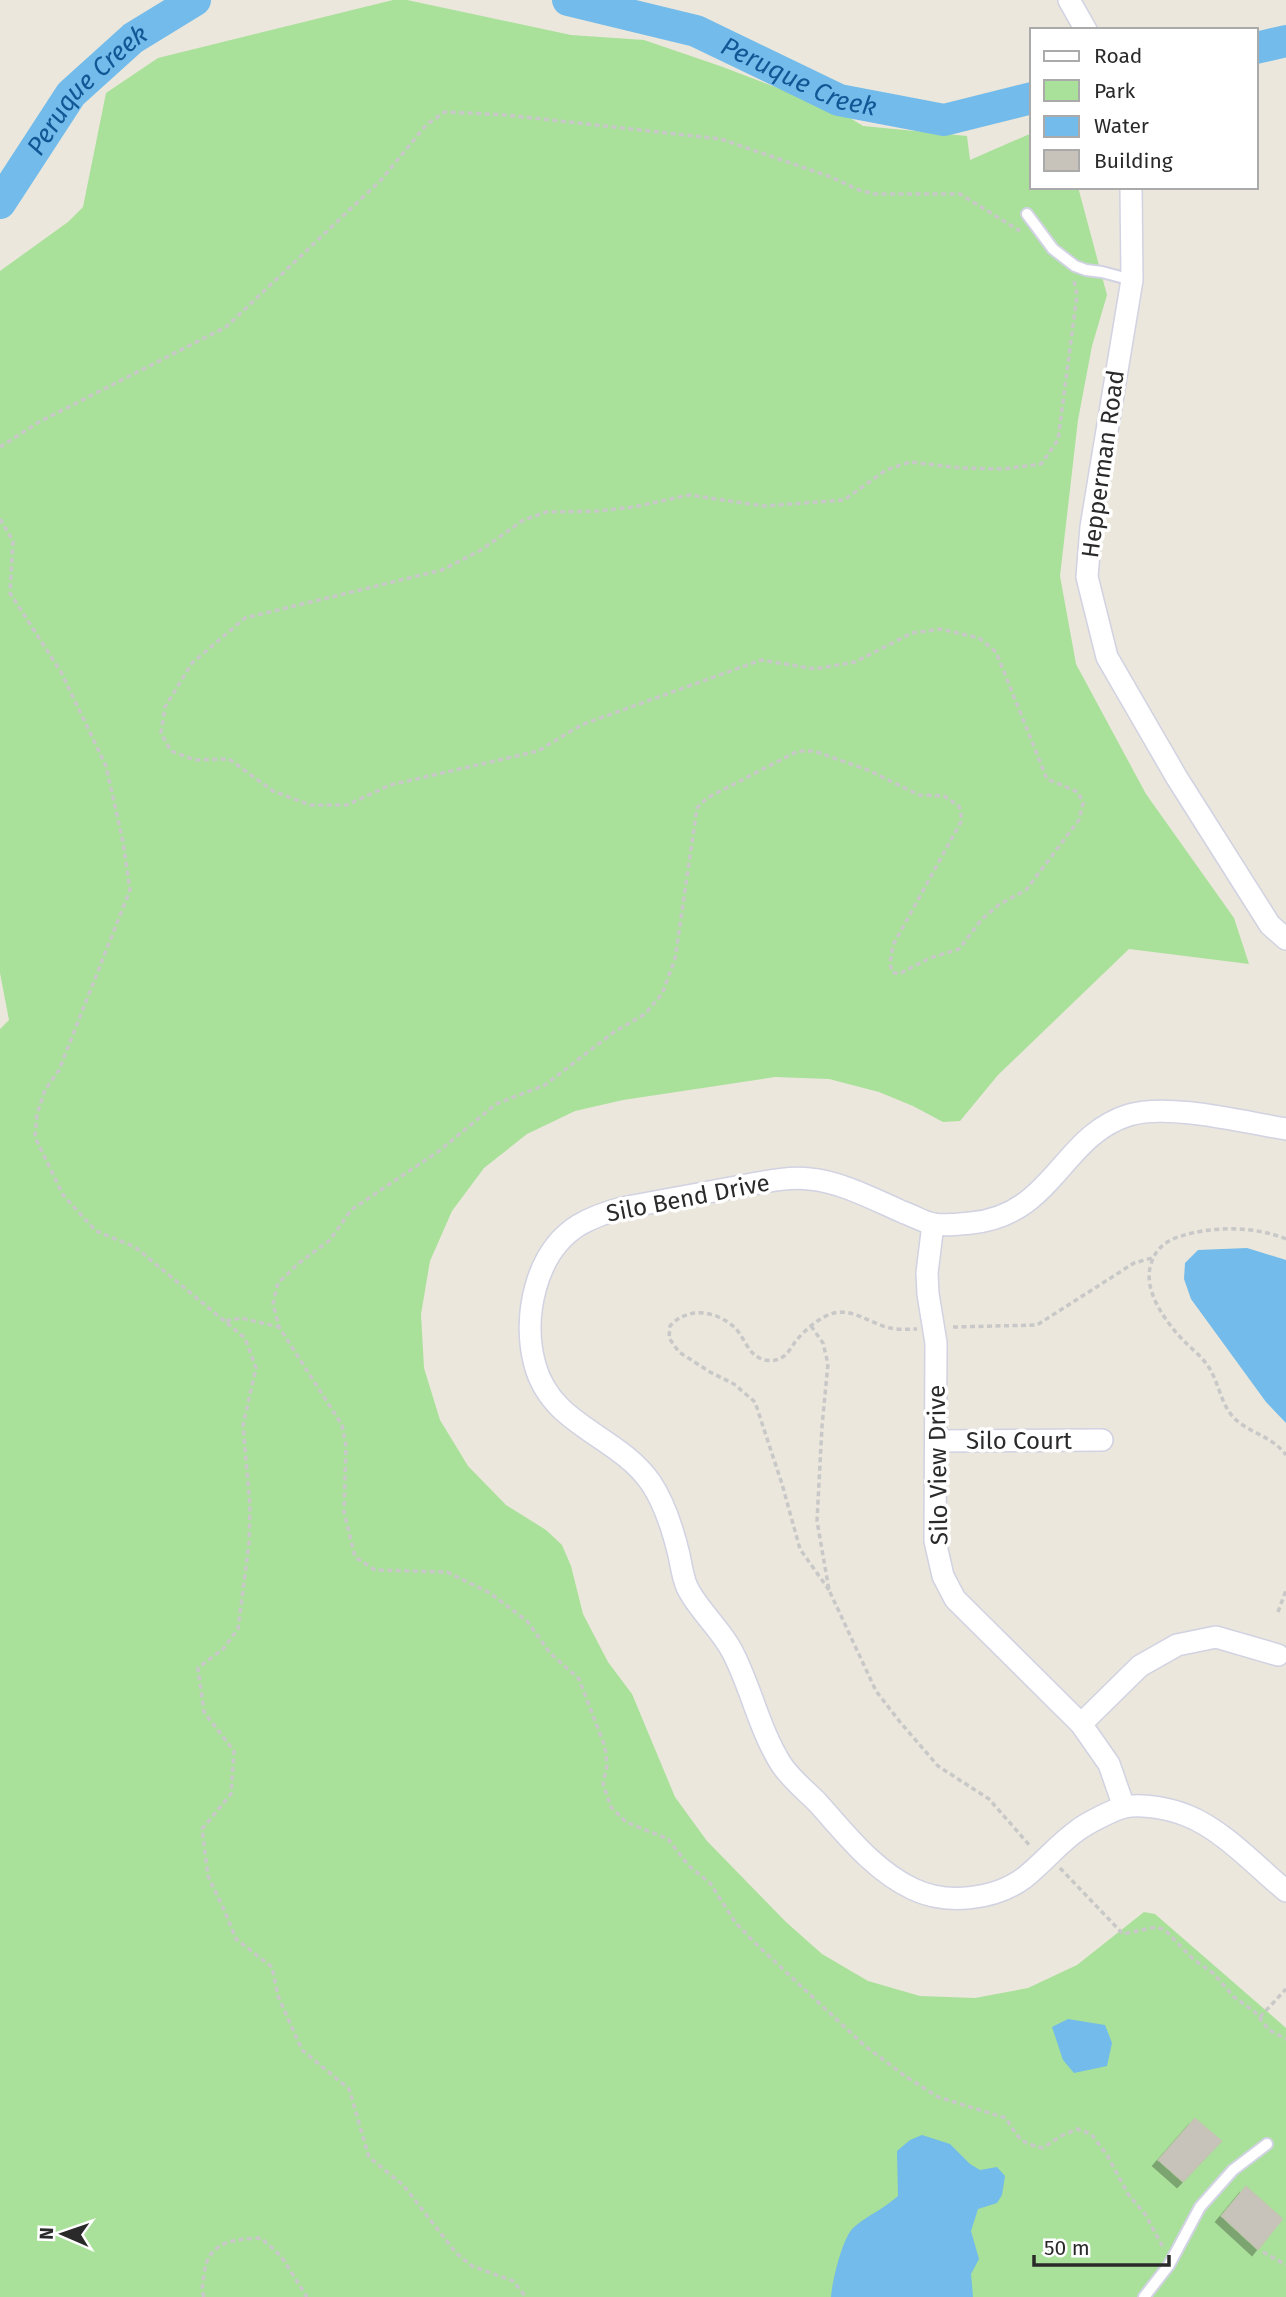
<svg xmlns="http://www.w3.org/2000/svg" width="1286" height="2297" viewBox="0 0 1286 2297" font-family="'Fira Sans',sans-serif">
<defs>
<filter id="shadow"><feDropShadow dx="-6" dy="6" stdDeviation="0" flood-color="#0004"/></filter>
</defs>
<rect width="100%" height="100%" fill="#ebe7dc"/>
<path fill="#a9e09a" d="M393,0H407L571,35L644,40L720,66L839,111L863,126L967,136L970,160L1032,133V187H1078L1107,295L1092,346L1078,420L1060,576L1076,664L1146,794L1234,918L1249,964L1129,949L998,1075L960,1121L943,1122L913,1106L879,1092L829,1079L775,1077L623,1100L575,1111L527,1134L484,1168L452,1211L430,1261L421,1314L424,1368L440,1420L468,1466L506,1505L546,1530L562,1545L571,1566L583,1614L608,1662L632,1694L675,1797L707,1841L786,1922L822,1954L868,1981L920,1996L975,1998L1028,1988L1077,1965L1144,1912L1155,1914L1286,2028V2297H0V1029L9,1020L0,973V271L68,222L83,207L106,93L158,58Z"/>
<g fill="#72bbea">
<path d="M1247,1248L1286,1260V1423L1266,1402L1191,1299L1184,1279L1185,1263L1198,1250Z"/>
<path d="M1068,2019L1105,2025L1112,2043L1107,2066L1074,2073L1063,2060L1052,2027Z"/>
<path d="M922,2135L950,2144L970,2164L980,2170L997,2167L1005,2176L1002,2195L997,2203L978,2209L971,2231L979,2259L971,2274L973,2297H831C832,2282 842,2239 853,2228C866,2216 884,2209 898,2196L897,2151L910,2140Z"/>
</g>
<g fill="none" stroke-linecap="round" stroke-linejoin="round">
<g stroke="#72bbea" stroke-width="32">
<path id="s1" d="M568,0L696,31L839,100L944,120L1032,98"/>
<path d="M1256,48L1286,41"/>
<path id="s2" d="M0,203L71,94L133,38L195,0"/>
</g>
</g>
<g fill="#c7c3bb" stroke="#c6c3b6" stroke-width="2" filter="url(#shadow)">
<path d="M1195,2119L1221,2141L1183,2181L1159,2160Z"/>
<path d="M1246,2187L1282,2219L1258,2249L1222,2216Z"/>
</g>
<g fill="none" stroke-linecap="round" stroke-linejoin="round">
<defs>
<g id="lane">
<path d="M1027,214L1053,249L1075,266L1086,270L1102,272L1132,280"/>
<path d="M1144,2297L1169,2265L1200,2207L1233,2170L1267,2144"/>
</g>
<g id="street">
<path d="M1069,0L1086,30"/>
<path d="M1131,187L1132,280L1091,527L1087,577L1107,657L1177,778L1270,925L1286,939"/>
<path d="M1286,1129C1243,1122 1169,1103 1129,1115C1061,1136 1054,1215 971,1223C960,1224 946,1226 934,1224C925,1223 914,1216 905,1213C875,1200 842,1182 810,1179C786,1176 760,1183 736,1187C698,1194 660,1201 622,1208C607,1212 593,1217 579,1225C535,1252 522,1318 535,1365C552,1427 617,1434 651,1483C665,1504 673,1530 679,1555C681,1565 683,1578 687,1587C698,1610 720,1628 732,1651C751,1687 759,1729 781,1764C790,1778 805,1790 817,1802C846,1834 873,1870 913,1889C946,1905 994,1900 1024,1878C1043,1863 1058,1844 1078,1830C1087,1823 1113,1810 1124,1807C1143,1803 1171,1809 1188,1816C1223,1830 1257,1867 1286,1891"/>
<path d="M933,1224L927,1273L928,1294L936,1343L935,1541L943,1576L955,1599L1081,1724L1109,1764L1124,1807"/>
<path d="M936,1441L1102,1440"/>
<path d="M1081,1724L1140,1666L1177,1645L1216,1637L1278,1655"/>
</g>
</defs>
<use href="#lane" stroke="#d1d2e2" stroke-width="14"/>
<use href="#street" stroke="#d1d2e2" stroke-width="24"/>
<g stroke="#c8c8c8" stroke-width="3.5" stroke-dasharray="5 3.5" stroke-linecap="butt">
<path d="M1074,281L1077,295L1058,440L1041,464L1003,469L962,468L910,462L886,470L844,500L764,506L689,495L634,507L597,511L546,512L522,521L481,550L442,570L245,618L192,663L165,707L161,733L171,751L195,760L229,759L273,791L310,805H347L390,785L538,751L581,725L761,660L815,669L855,662L912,633L941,629L979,638L996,652L1047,779L1078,792L1083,803L1079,820L1026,890L1000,904L982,919L959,949L930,958L899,974L892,972L890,963L893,945L962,820L959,806L944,796L919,795L868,770L814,751H798L707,798L697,808L675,959L662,994L645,1014L614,1032L545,1085L496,1104L439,1151L351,1210L330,1240L299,1263L278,1283L273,1304L279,1327L342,1425L346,1446L344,1512L355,1557L375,1570L447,1572L490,1593L527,1621L550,1653L579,1679L605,1747L607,1765L603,1784L611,1807L626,1822L668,1839L689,1866L710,1883L735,1922L755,1943L865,2046L905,2076L938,2097L1006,2118C1018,2138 1020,2143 1043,2148L1061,2136L1077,2129L1091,2134L1107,2155L1128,2194L1145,2214L1164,2249"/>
<path d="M0,447L39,422L226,327L381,180L427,124L445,112L506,115L721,139L831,177L859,190L875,194H960L1020,231"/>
<path d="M0,519L13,541L10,593L61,672L106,766L123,842L130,890L59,1070L45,1090L37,1114L35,1137L63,1195L96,1231L135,1247L245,1338L256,1368L243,1425L250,1506L249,1543L238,1629L223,1649L198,1668L204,1712L234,1751L231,1794L202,1829L208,1876L225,1912L236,1939L272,1967L278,1996L302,2050L349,2089L369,2157L404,2186L456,2253L472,2266L513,2281L526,2297"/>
<path d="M1286,1239C1255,1226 1213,1226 1181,1236C1167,1240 1155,1249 1151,1264C1142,1291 1167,1324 1186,1343C1193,1350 1202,1357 1208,1366C1219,1382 1220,1403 1234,1418C1249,1433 1272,1436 1286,1455"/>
<path d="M226,1321L241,1318L279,1327"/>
<path d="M811,1326L823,1343L828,1364L822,1426L817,1521L829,1590L876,1691L900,1722L938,1766L989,1799L1031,1847"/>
<path d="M953,1327L1037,1325L1134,1263L1152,1258"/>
<path d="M829,1590L800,1549L782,1484L755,1402L734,1384L710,1372L679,1352L669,1338L670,1326C687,1307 714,1310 733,1326C745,1336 747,1356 765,1360C770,1361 776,1361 781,1358C787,1355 791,1348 795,1342C804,1331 815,1321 828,1315C850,1305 870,1324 890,1328C898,1330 908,1329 917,1329"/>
<path d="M1278,1612L1286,1590"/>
<path d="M1060,1868L1123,1934L1156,1927L1165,1930L1193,1959L1213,1973L1234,1997L1255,2012L1269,2030L1286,2039"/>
<path d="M1260,2017L1286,1989"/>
<path d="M1263,2252L1286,2265"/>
<path d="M204,2297C201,2289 203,2283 204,2275C207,2242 232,2239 261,2238L281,2256L307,2297"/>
</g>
<use href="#lane" stroke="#fff" stroke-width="10"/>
<use href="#street" stroke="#fff" stroke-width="21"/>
</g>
<g text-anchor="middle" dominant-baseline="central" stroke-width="7" stroke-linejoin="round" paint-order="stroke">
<g font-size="24" fill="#2a2a2a" stroke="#fff">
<text transform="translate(1103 464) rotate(-82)">Hepperman Road</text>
<text transform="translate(688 1198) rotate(-11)">Silo Bend Drive</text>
<text x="1019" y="1441">Silo Court</text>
<text transform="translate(938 1465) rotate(-91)">Silo View Drive</text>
</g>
<g font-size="26" font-style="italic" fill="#125795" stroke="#fff">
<text stroke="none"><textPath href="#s1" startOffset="245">Peruque Creek</textPath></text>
<text stroke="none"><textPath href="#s2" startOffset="144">Peruque Creek</textPath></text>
</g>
</g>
<rect x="1030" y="28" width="228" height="161" fill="#ffffff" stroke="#aaaaaa" stroke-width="2"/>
<rect x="1044" y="51" width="35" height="10" fill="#ffffff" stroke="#aaaaaa" stroke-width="2"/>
<text x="1094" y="63" font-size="21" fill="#2a2a2a">Road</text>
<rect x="1044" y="80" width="35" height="21" fill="#a9e09a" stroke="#aaaaaa" stroke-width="2"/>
<text x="1094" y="98" font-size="21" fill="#2a2a2a">Park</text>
<rect x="1044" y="116" width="35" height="21" fill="#72bbea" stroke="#aaaaaa" stroke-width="2"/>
<text x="1094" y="133" font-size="21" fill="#2a2a2a">Water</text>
<rect x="1044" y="150" width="35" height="21" fill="#c7c3bb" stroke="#aaaaaa" stroke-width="2"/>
<text x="1094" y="168" font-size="21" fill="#2a2a2a">Building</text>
<g transform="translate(63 2234) rotate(272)" stroke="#ffffff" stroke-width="5" paint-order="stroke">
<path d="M0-5L12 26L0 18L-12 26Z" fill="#2a2a2a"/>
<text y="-10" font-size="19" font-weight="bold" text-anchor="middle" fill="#2a2a2a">N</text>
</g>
<path d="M1034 2255v10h135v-10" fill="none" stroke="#2a2a2a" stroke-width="3.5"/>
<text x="1044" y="2255" font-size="21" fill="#2a2a2a" stroke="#ffffff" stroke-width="5" paint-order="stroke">50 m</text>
</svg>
